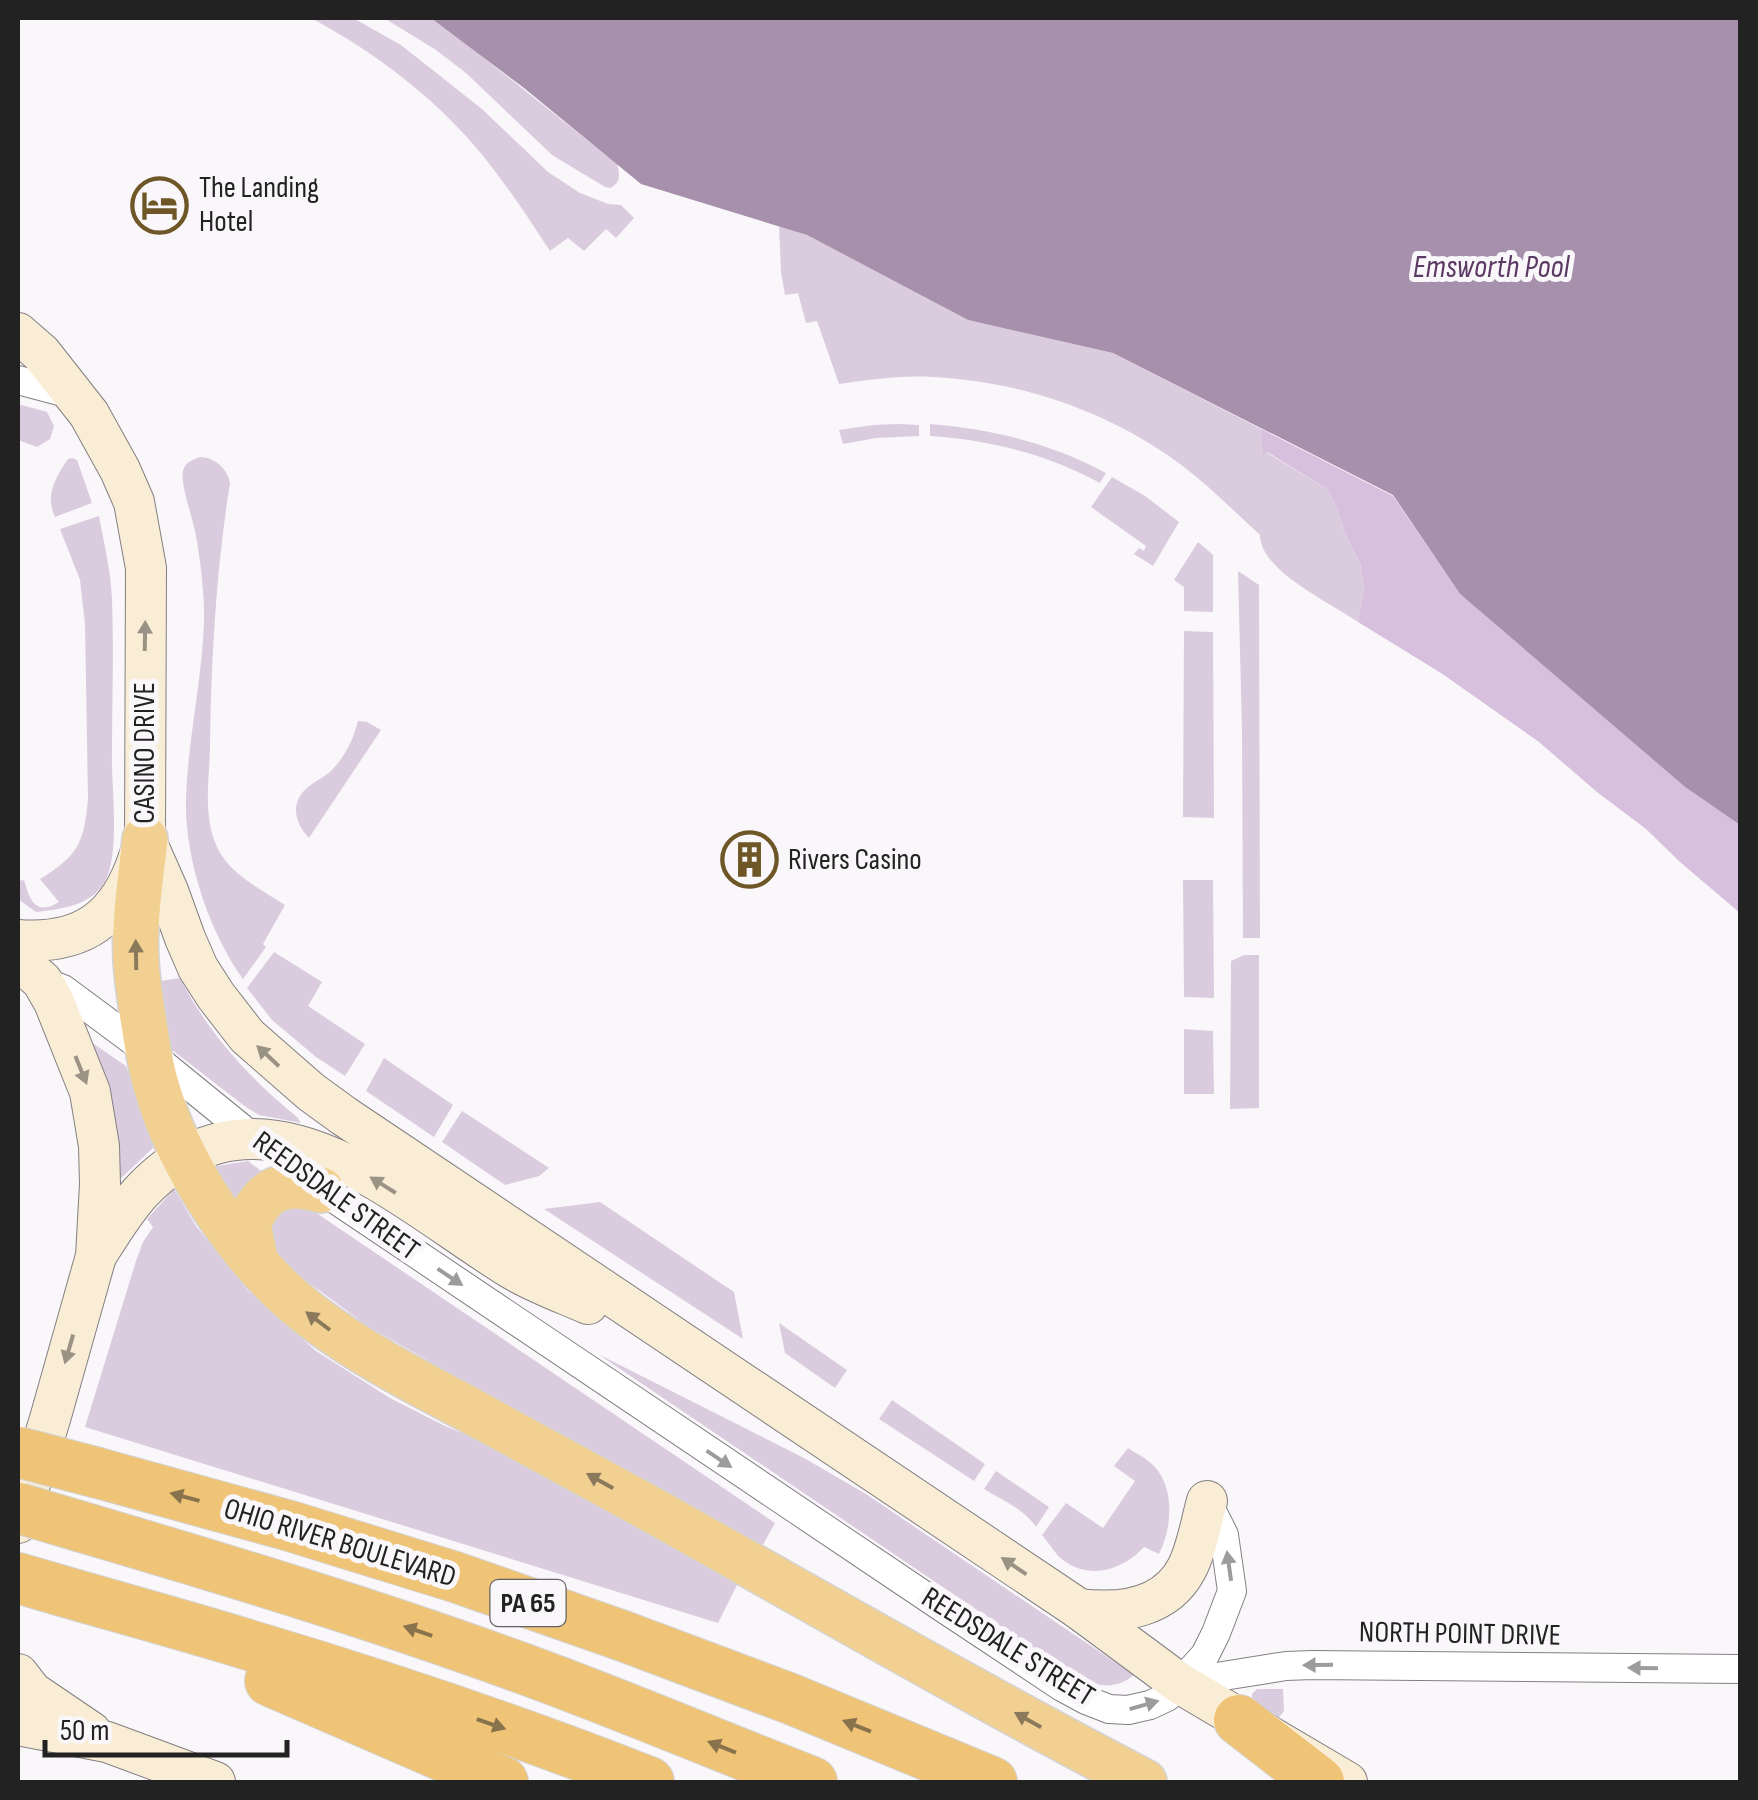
<svg xmlns="http://www.w3.org/2000/svg" width="1758" height="1800" viewBox="0 0 1758 1800" font-family="'Sofia Sans Condensed',sans-serif">
<rect width="100%" height="100%" fill="#faf7fb"/>
<g fill="#dbcbde">
<path d="M311,18H353L401,45L482,109L548,172L580,193L608,204L621,205L634,218L616,238L606,229L584,251L568,238L550,251C529,219 508,187 484,157C437,99 376,53 311,18Z"/>
<path d="M384,18H431L444,26L617,164C620,174 621,183 610,188L605,187L552,155L466,73L436,50Z"/>
<path d="M779,226L807,235L968,320L1113,353L1261,429L1264,454L1266,452L1327,489L1337,508L1345,533L1360,563L1364,588L1358,622C1331,603 1260,571 1260,535C1234,511 1208,485 1180,464C1108,411 1020,381 931,377C900,375 869,380 839,384L817,321L806,323L798,293L785,295L781,272Z"/>
<path d="M18,404L47,412L54,426L50,439L37,447L18,440Z"/>
<path d="M899,424L919,425V436L876,438L843,444L839,430L873,425Z"/>
<path d="M930,424C992,429 1050,443 1106,473L1100,483C1047,454 990,440 930,436Z"/>
<path d="M200,457C214,457 228,469 230,483C216,570 211,661 210,749C209,781 203,817 217,847C230,875 261,889 285,905L263,944L266,947L243,979C209,932 184,857 186,798C188,739 202,681 204,622C205,597 200,556 195,531C192,516 180,483 183,471C185,462 192,460 200,457Z"/>
<path d="M72,458L77,460L92,503L55,517C45,494 55,479 68,459Z"/>
<path d="M1112,477L1145,496L1179,522L1153,566L1134,554L1139,548L1144,551L1146,546L1091,507Z"/>
<path d="M99,516C104,544 111,571 112,600C114,651 112,702 112,753C111,786 121,856 104,883C90,906 61,909 36,912L18,899V881L24,880C30,901 36,916 59,902L40,879C78,856 84,843 88,799L85,624L80,580L60,529Z"/>
<path d="M1198,542L1213,555V612L1184,611V587L1174,580Z"/>
<path d="M1238,571L1259,585L1260,938H1243L1242,731Z"/>
<path d="M1184,631L1213,632L1214,818L1183,817Z"/>
<path d="M358,721L367,722L381,730L309,838C295,824 290,803 306,789C314,781 324,778 332,770C346,755 353,740 358,721Z"/>
<path d="M1183,880H1213L1214,998L1184,997Z"/>
<path d="M274,952L322,982L308,1006L365,1044L345,1076L316,1057L272,1020L247,988Z"/>
<path d="M1244,955H1259V1108L1230,1109L1231,961Z"/>
<path d="M180,978C208,1033 250,1079 297,1117L301,1123L259,1115L243,1105L167,1046L154,982Z"/>
<path d="M1184,1029L1213,1031L1214,1094H1184Z"/>
<path d="M91,1042L126,1066L152,1142L153,1148L117,1182Z"/>
<path d="M384,1058L453,1105L434,1137L366,1091Z"/>
<path d="M462,1111L473,1118L549,1168L539,1176L505,1185L442,1142Z"/>
<path d="M248,1161L269,1177L237,1209L211,1167Z"/>
<path d="M174,1189L196,1226L247,1290L316,1351L390,1398L445,1426L531,1462L740,1579L718,1623L85,1427L136,1261L143,1242L153,1227L147,1219Z"/>
<path d="M600,1202L734,1292L743,1339L544,1209Z"/>
<path d="M299,1204L312,1210L775,1523L760,1550L366,1325L285,1265L270,1248V1215Z"/>
<path d="M779,1323L847,1370L835,1388L785,1353Z"/>
<path d="M598,1354L804,1458L866,1494L1134,1675C1099,1704 1061,1665 1030,1646Z"/>
<path d="M892,1400L985,1464L974,1481L879,1419Z"/>
<path d="M1128,1448C1137,1454 1148,1459 1155,1467C1175,1490 1172,1528 1159,1554L1144,1547C1124,1569 1090,1581 1063,1560C1055,1554 1049,1543 1042,1535L1066,1503L1103,1528L1135,1481L1114,1466Z"/>
<path d="M996,1471L1049,1507L1036,1527C1024,1509 1002,1500 984,1489Z"/>
<path d="M1257,1689H1283L1284,1711L1275,1722L1253,1705L1252,1694Z"/>
</g>
<path fill="#d7c0dd" d="M1261,429L1393,496L1460,594L1685,787L1740,825V913L1680,862L1646,829L1597,792L1539,742L1441,673L1358,622L1364,588L1360,563L1345,533L1337,508L1327,489L1267,452L1263,455Z"/>
<path fill="#a690ab" d="M431,18H1740V825L1685,787L1460,594L1393,495L1113,353L968,320L807,235L641,184L524,88Z"/>
<g fill="none" stroke-linecap="round" stroke-linejoin="round">
<defs>
<g id="minor">
<path d="M18,380L74,395"/>
<path d="M42,981L63,989L148,1052L261,1144"/>
<path d="M311,1183L940,1606L1062,1687L1086,1700L1109,1709L1128,1710L1150,1705L1167,1697L1205,1655L1216,1633L1232,1591L1224,1535L1207,1501"/>
<path d="M1179,1683L1286,1666L1312,1665L1740,1669"/>
</g>
<g id="secondary">
<path d="M18,333L41,353L89,414L120,470L134,502L146,568L145,839L168,891L185,938L198,968L216,996L247,1036L311,1092L344,1116L1079,1609L1179,1683L1347,1782"/>
<path d="M18,940C83,945 119,918 139,857"/>
<path d="M18,960L42,981L54,1002L90,1092L99,1146L100,1184L96,1256L50,1419L18,1523"/>
<path d="M96,1256C110,1234 123,1212 140,1193C261,1062 402,1202 512,1269C535,1283 563,1293 588,1304"/>
<path d="M1079,1609C1120,1614 1166,1609 1187,1568C1197,1549 1201,1522 1207,1501"/>
<path d="M18,1674L32,1692L91,1732"/>
<path d="M18,1725L107,1742L215,1782"/>
</g>
<g id="trunk">
<path d="M145,839C142,869 137,899 136,929C134,957 138,984 142,1011C146,1036 149,1061 156,1085C179,1167 242,1262 309,1314C357,1351 411,1379 464,1407C528,1442 592,1477 656,1512C818,1603 979,1696 1144,1782"/>
<path d="M256,1263L248,1224C263,1188 283,1180 321,1190"/>
</g>
<g id="motorway">
<path d="M98,1473L290,1526L455,1577L623,1636L791,1699L992,1782"/>
<path d="M82,1527C228,1570 373,1614 516,1666C616,1702 714,1744 812,1782"/>
<path d="M18,1578C95,1601 174,1622 252,1646C386,1686 519,1731 649,1782"/>
<path d="M270,1681L503,1782"/>
<path d="M1239,1720L1319,1782"/>
</g>
</defs>
<use href="#minor" stroke="#827f82" stroke-width="30"/>
<use href="#secondary" stroke="#827f82" stroke-width="42"/>
<use href="#trunk" stroke="#d3d3d3" stroke-width="48"/>
<use href="#motorway" stroke="#d3d3d3" stroke-width="52"/>
<use href="#minor" stroke="#fff" stroke-width="28"/>
<use href="#secondary" stroke="#faedd6" stroke-width="40"/>
<use href="#trunk" stroke="#f2d092" stroke-width="45"/>
<use href="#motorway" stroke="#efc476" stroke-width="50"/>
<defs>
<g id="motorway-bridge">
<path d="M18,1452L98,1473"/>
<path d="M18,1508L82,1527"/>
</g>
</defs>
<use href="#motorway-bridge" stroke="#d3d3d3" stroke-width="52" stroke-linecap="butt"/>
<use href="#motorway-bridge" stroke="#efc476" stroke-width="50"/>
</g>
<defs><path id="oneway-solid" d="M-6-.8H1V-3.2L6.5 0L1 3.2V.8H-6Z" transform="scale(2.5)"/></defs>
<g fill="#999285">
<use href="#oneway-solid" transform="translate(145 636) rotate(-89)"/>
<use href="#oneway-solid" transform="translate(268 1056) rotate(-137)"/>
<use href="#oneway-solid" transform="translate(81 1070) rotate(68)"/>
<use href="#oneway-solid" transform="translate(383 1185) rotate(-148)"/>
<use href="#oneway-solid" transform="translate(69 1349) rotate(106)"/>
<use href="#oneway-solid" transform="translate(1014 1566) rotate(-146)"/>
</g>
<g fill="#8a795a">
<use href="#oneway-solid" transform="translate(136 955) rotate(-91)"/>
<use href="#oneway-solid" transform="translate(318 1321) rotate(-143)"/>
<use href="#oneway-solid" transform="translate(600 1481) rotate(-151)"/>
<use href="#oneway-solid" transform="translate(1028 1720) rotate(-151)"/>
</g>
<g fill="#9c9c9c">
<use href="#oneway-solid" transform="translate(450 1277) rotate(34)"/>
<use href="#oneway-solid" transform="translate(719 1459) rotate(34)"/>
<use href="#oneway-solid" transform="translate(1229 1566) rotate(-98)"/>
<use href="#oneway-solid" transform="translate(1318 1665) rotate(179)"/>
<use href="#oneway-solid" transform="translate(1643 1668) rotate(-179)"/>
<use href="#oneway-solid" transform="translate(1144 1705) rotate(-16)"/>
</g>
<g fill="#89734c">
<use href="#oneway-solid" transform="translate(185 1497) rotate(-165)"/>
<use href="#oneway-solid" transform="translate(418 1631) rotate(-161)"/>
<use href="#oneway-solid" transform="translate(491 1724) rotate(19)"/>
<use href="#oneway-solid" transform="translate(857 1726) rotate(-158)"/>
<use href="#oneway-solid" transform="translate(722 1747) rotate(-158)"/>
</g>
<defs>
<symbol id="hotel-ring" viewBox="-11 -11 22 22"><circle r="9.5" fill="#faf7fb" stroke="#6e5626" stroke-width="1.5"/><path d="M-6-4.5h1.5V1H6V5H4.5V3h-9V5H-6ZM-4 0a1.8 1.8 0 1 1 3.6 0ZM.5 0V-2.5h3Q6-2.5 6 0Z" fill="#6e5626"/></symbol>
<symbol id="building-ring" viewBox="-11 -11 22 22"><circle r="9.5" fill="#faf7fb" stroke="#6e5626" stroke-width="1.5"/><path d="M-4-6H4V6H1V3H-1V6H-4ZM-2.5-4.3h1.7v1.8h-1.7ZM.8-4.3h1.7v1.8H.8ZM-2.5-1h1.7V.8h-1.7ZM.8-1h1.7V.8H.8Z" fill="#6e5626"/></symbol>
</defs>
<g fill-rule="evenodd">
<use href="#hotel-ring" x="128" y="174" width="63" height="63"/>
<use href="#building-ring" x="718" y="828" width="63" height="63"/>
</g>
<g text-anchor="middle" dominant-baseline="central" stroke-width="10" stroke-linejoin="round" paint-order="stroke">
<rect fill="#faf7fb" stroke="#646264" stroke-width="2.5" x="490.5" y="1580" width="75" height="46" rx="8"/>
<g font-size="28" font-weight="bold" fill="#232223">
<text x="528" y="1603">PA 65</text>
</g>
<g font-size="30" fill="#232223" stroke="#faf7fb" text-anchor="start">
<text x="199" y="188">The Landing<tspan x="199" dy="34">Hotel</tspan></text>
<text x="788" y="860">Rivers Casino</text>
</g>
<g font-size="30" fill="#232223" stroke="#faf7fb">
<text transform="translate(145 753) rotate(-90)">CASINO DRIVE</text>
<text transform="translate(336 1196) rotate(36)">REEDSDALE STREET</text>
<text transform="translate(340 1543) rotate(17)">OHIO RIVER BOULEVARD</text>
<text transform="translate(1460 1634) rotate(1)">NORTH POINT DRIVE</text>
<text transform="translate(1008 1647) rotate(32)">REEDSDALE STREET</text>
</g>
<g font-size="32" font-style="italic" fill="#5b3a63" stroke="#faf7fb">
<text x="1491" y="267">Emsworth Pool</text>
</g>
</g>
<rect width="1758" height="1800" fill="none" stroke="#232223" stroke-width="40"/>
<path d="M45 1740v15h242v-15" fill="none" stroke="#232223" stroke-width="5"/>
<text x="60" y="1740" font-size="30" fill="#232223" stroke="#faf7fb" stroke-width="8" paint-order="stroke">50 m</text>
</svg>
